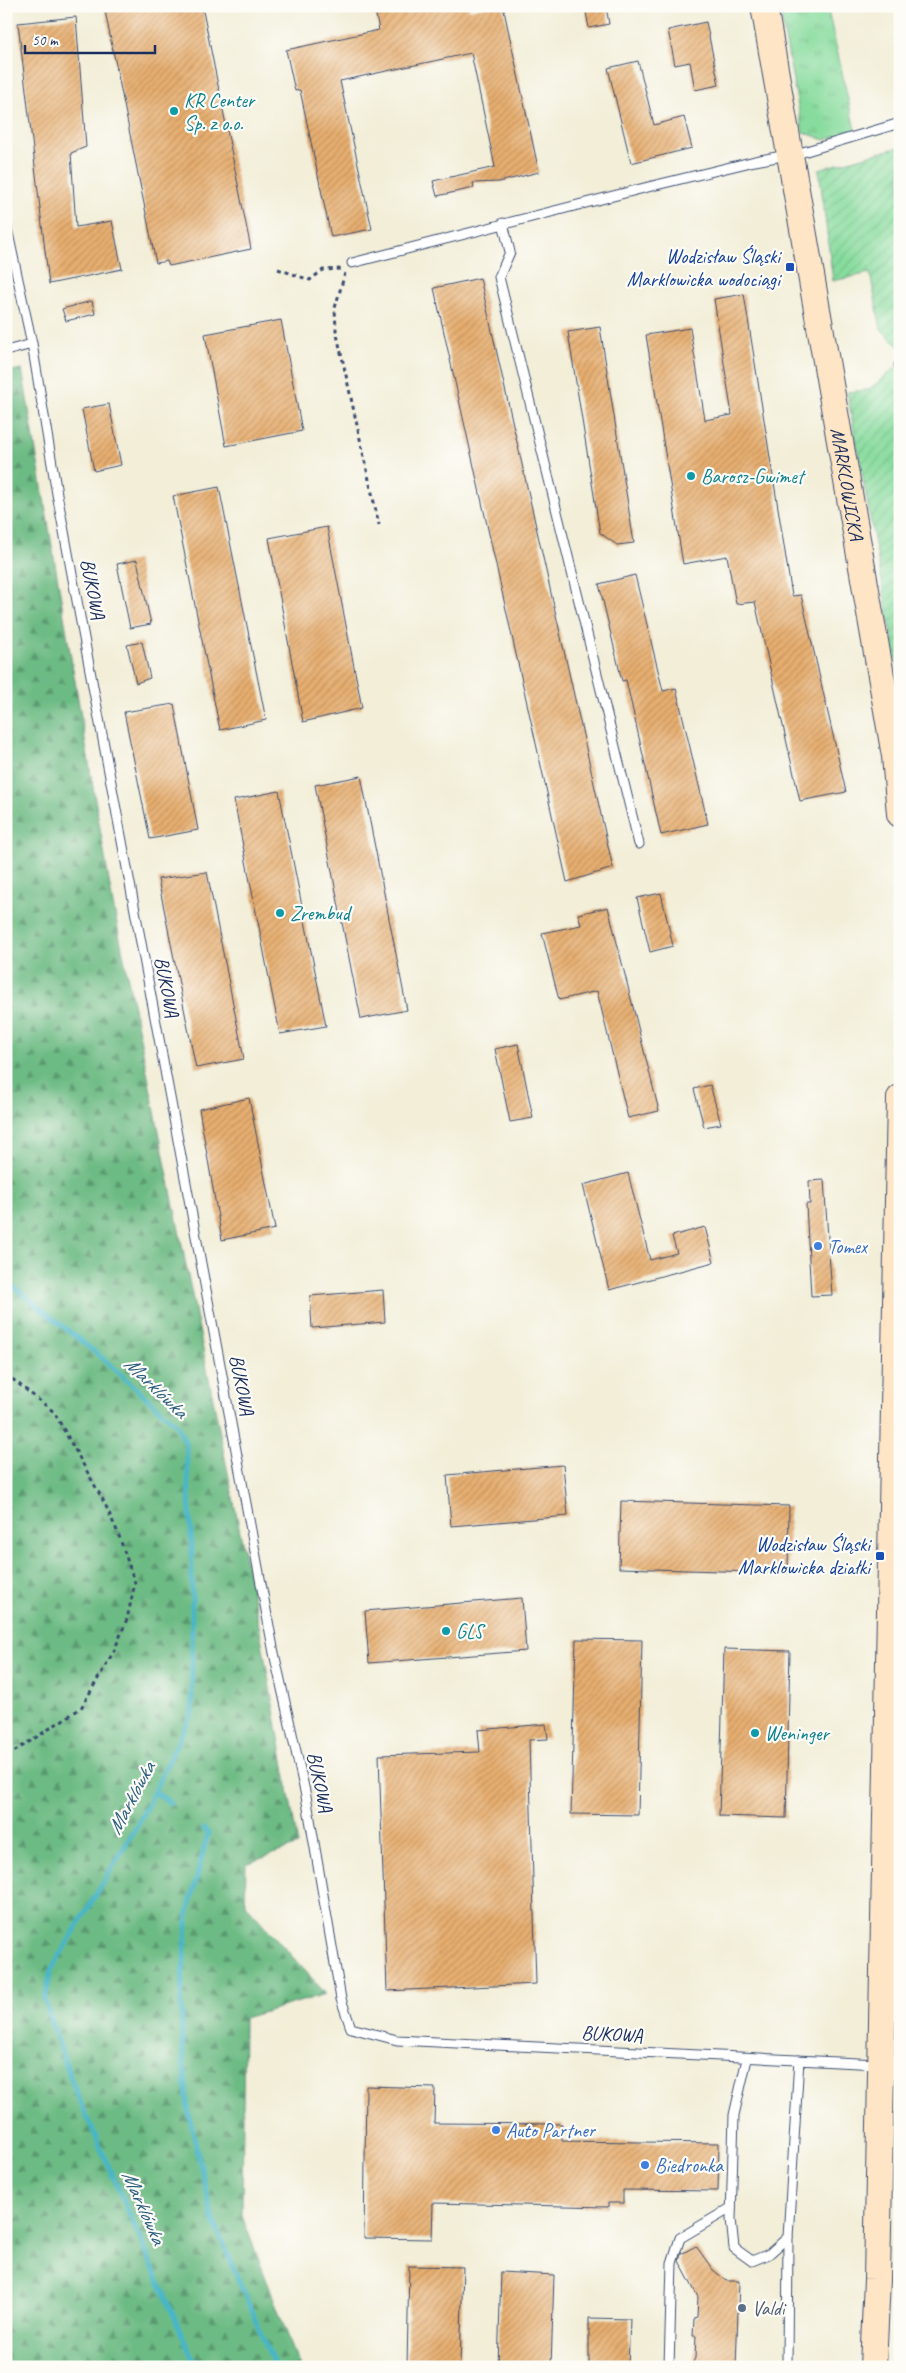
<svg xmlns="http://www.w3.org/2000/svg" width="906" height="2373" viewBox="0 0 906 2373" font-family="Caveat,sans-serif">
<defs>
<pattern id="grass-tufts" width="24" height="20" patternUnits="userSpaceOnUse" patternTransform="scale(1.25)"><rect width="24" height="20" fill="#87db9d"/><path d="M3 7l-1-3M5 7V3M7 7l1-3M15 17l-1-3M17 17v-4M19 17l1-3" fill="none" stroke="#74bc8a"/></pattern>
<pattern id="forest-firs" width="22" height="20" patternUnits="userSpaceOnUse" patternTransform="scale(1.25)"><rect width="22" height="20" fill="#6dbb84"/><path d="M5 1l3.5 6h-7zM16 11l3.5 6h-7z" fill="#59986f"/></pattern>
<pattern id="garden-furrows" width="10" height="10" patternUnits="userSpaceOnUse" patternTransform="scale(1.25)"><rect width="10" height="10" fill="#87db9d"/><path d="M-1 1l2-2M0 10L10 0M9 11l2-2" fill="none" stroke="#74bc8a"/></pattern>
<pattern id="building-hatch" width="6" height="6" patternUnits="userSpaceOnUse" patternTransform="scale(1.25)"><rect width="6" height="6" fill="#e8af70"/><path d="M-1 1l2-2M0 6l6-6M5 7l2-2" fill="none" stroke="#bb8f5f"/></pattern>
</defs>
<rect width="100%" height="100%" fill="#fdfcf7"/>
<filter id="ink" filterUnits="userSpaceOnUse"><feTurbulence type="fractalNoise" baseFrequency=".02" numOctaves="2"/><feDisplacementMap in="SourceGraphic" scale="10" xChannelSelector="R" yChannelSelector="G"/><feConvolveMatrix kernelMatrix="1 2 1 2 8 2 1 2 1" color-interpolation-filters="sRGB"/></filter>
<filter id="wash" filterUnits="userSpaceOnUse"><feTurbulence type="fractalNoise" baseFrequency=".0096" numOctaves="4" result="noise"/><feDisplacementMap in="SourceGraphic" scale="20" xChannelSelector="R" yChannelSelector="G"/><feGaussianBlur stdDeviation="1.12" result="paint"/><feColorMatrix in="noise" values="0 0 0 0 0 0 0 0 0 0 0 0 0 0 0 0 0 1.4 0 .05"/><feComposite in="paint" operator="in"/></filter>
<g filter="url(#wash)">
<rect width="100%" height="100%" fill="#f2eed8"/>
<path fill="url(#grass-tufts)" stroke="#51857e" d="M779,6H827L855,130L825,140L803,132Z"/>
<path fill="url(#forest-firs)" stroke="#447571" d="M22,369L112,899L260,1631L298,1845L246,1864L245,1904L326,1994L244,2018L242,2216L300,2367H6V372Z"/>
<g fill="url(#garden-furrows)" stroke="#51857e">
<path d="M900,147V348L881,329L870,273L833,281L819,169Z"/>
<path d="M900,364V680L847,392L868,390Z"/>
</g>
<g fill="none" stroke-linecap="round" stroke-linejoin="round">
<g stroke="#4ab6c7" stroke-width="5">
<path d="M6,1281L100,1356L177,1425L186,1444L192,1549V1713L137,1826L51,1970L45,2001L71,2080L196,2367"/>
<path d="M154,1791L170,1803"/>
<path d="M204,1829L208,1833L188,1912L181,1998L183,2056L188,2109L212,2217L275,2367"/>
</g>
</g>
<g id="blocks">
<g fill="url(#building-hatch)">
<path d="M104,6H202L251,249L169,266L167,261L156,263Z"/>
<path d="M374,6H469V10L487,6H503L539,172L499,182L473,183L474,188L437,196L433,181L495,167L471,53L340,81L372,229L331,237L300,90L295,91L286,50L379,30Z"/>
<path d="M592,6H606L609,24L589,28L585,7Z"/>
<path d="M76,17L86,147L71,153L76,227L112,221L122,269L49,284L18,23Z"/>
<path d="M706,22L719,85L695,90L690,62L675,65L668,30Z"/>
<path d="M638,61L654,125L684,117L692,148L631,163L608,68Z"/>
<path d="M480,278L613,868L567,882L434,288Z"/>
<path d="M744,294L792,596L801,595L846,792L800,801L755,602L736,604L727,556L683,564L646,335L690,328L705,420L732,415L714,299Z"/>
<path d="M92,301L95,314L66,321L62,309Z"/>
<path d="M281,320L302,431L226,446L205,334Z"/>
<path d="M600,327L634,543L617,545L600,533L568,332Z"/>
<path d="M109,404L121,465L94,471L82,409Z"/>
<path d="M219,487L266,720L220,730L173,496Z"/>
<path d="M327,527L362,708L303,722L269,538Z"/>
<path d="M137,560L151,624L130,628L117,564Z"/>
<path d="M635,575L663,691L676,688L708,824L661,835L626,680L622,681L599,584Z"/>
<path d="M142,642L150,678L136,683L127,645Z"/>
<path d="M174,704L198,830L150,839L124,712Z"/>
<path d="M361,776L407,1010L361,1019L315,785Z"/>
<path d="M279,791L326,1026L280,1034L234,800Z"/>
<path d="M207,872L244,1059L196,1068L158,879Z"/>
<path d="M661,893L673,946L650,952L637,898Z"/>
<path d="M608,907L659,1111L628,1118L597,991L559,1000L542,933L581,925L578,914Z"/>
<path d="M518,1044L533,1118L510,1122L495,1049Z"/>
<path d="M710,1085L721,1124L704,1127L694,1089Z"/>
<path d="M249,1098L275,1229L222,1240L199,1109Z"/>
<path d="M628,1173L650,1260L677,1253L672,1236L705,1227L714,1262L609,1290L583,1185Z"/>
<path d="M824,1180L832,1295L811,1296L806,1204H810L809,1181Z"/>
<path d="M383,1290L385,1322L312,1328L310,1296Z"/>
<path d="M563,1465L568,1516L451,1526L447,1475Z"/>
<path d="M621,1501L789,1506L788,1573L619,1568Z"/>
<path d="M522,1598L526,1651L369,1663L365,1611Z"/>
<path d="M576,1639L642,1640L638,1815L571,1814Z"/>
<path d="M724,1649L790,1651L786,1818L719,1816Z"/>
<path d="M546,1724L548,1739L529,1740L536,1984L387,1991L379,1755L480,1752L478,1730Z"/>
<path d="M366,2086L435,2088L434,2123L562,2124V2141L719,2143L718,2191L623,2190V2203H608V2207L433,2203L432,2239L364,2238Z"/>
<path d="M696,2246L713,2270L727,2281H739L736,2367H691L695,2358L696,2336H693L694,2318L697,2317L698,2297L679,2261L681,2254Z"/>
<path d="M409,2266L463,2267L460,2367H407Z"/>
<path d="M501,2272L554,2275L551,2367H498Z"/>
<path d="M589,2318L630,2319L628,2367H589Z"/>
</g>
</g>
</g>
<g filter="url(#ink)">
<use href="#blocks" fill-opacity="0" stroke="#3b4c70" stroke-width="1"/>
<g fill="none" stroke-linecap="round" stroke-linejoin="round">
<defs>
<g id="service">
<path d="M503,223L510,252L499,277L639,844"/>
<path d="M6,224L32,344L57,494L274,1653L306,1796L341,1999L351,2028L397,2040L878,2064"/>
<path d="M352,263L648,187L755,161L803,152L900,123"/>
<path d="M6,351L32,344"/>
<path d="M899,365L900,366"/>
<path d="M885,1992L900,1994"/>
<path d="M747,2059L734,2115L731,2219L734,2248L752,2261L769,2254L788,2237L799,2060"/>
<path d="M669,2367L672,2263L680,2238L731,2208"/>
<path d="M787,2367L788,2237"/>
</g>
<g id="secondary">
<path id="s1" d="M764,6L895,756L900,814"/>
<path d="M873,2367L877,2279L900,1098"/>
</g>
</defs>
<use href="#service" stroke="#3b4c70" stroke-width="11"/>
<use href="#secondary" stroke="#3b4c70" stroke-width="28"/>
<g stroke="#3b4c70" stroke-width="3" stroke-dasharray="4 4" stroke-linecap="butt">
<path d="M278,269L310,280L323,270L343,269"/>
<path d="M345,273L335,308L336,330L379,525"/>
<path d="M6,1374L54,1412L104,1502L118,1533L135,1583L127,1619L114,1651L81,1708L6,1757"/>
</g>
<use href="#service" stroke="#fff" stroke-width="9"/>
<use href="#secondary" stroke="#fee5c5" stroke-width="26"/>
</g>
</g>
<g fill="#0f9aa8" stroke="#fdfcf7" stroke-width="2">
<circle cx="174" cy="111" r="5"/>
<circle cx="691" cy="476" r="5"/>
<circle cx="280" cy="913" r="5"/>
<circle cx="446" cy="1631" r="5"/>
<circle cx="755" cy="1733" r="5"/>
</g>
<g fill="#1a4fb4" stroke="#fdfcf7" stroke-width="2">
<rect x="785" y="262" width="10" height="10" rx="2.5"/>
<rect x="875" y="1551" width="10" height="10" rx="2.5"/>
</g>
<g fill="#3f7fe0" stroke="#fdfcf7" stroke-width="2">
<circle cx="818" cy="1246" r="5"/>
<circle cx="496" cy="2130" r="5"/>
<circle cx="645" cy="2165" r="5"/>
</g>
<circle fill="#5c6f8a" stroke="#fdfcf7" stroke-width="2" cx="742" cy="2308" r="5"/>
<g text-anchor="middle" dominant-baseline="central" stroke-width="4.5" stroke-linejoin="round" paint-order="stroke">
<g font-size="20" fill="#0d838f" stroke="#fdfcf7" text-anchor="start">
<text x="184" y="100">KR Center<tspan x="184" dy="23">Sp. z o.o.</tspan></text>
<text x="701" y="476">Barosz-Gwimet</text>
<text x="290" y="913">Zrembud</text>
<text x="456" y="1631">GLS</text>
<text x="765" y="1733">Weninger</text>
</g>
<g font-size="20" fill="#164399" stroke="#fdfcf7" text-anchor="end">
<text x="780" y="256">Wodzisław Śląski<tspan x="780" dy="23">Marklowicka wodociągi</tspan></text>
<text x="870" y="1544">Wodzisław Śląski<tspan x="870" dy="23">Marklowicka działki</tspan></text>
</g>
<g font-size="20" fill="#1b2f5e" stroke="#fdfcf7">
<text stroke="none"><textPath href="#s1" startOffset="485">MARKLOWICKA</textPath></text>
<text transform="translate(93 589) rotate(79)">BUKOWA</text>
<text transform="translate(167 987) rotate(79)">BUKOWA</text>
<text transform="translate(242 1385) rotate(79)">BUKOWA</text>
<text transform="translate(320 1782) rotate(78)">BUKOWA</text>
<text transform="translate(612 2034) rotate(3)">BUKOWA</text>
</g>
<g font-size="20" fill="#366cbe" stroke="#fdfcf7" text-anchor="start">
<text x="828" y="1246">Tomex</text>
<text x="506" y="2130">Auto Partner</text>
<text x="655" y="2165">Biedronka</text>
</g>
<g font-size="20" fill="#4e5e75" stroke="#fdfcf7" text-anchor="start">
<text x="752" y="2308">Valdi</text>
</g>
<g font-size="21" font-style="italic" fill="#2b5e83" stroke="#fdfcf7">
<text transform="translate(156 1387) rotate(44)">Marklówka</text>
<text transform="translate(131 1798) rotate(-62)">Marklówka</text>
<text transform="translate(144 2207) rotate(66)">Marklówka</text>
</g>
</g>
<rect width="906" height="2373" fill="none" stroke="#fdfcf7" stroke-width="25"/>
<path d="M25 45v8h130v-8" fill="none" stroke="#1b2f5e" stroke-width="2.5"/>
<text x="32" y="45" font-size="15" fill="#1b2f5e" stroke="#fdfcf7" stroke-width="4" paint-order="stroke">50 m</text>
</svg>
